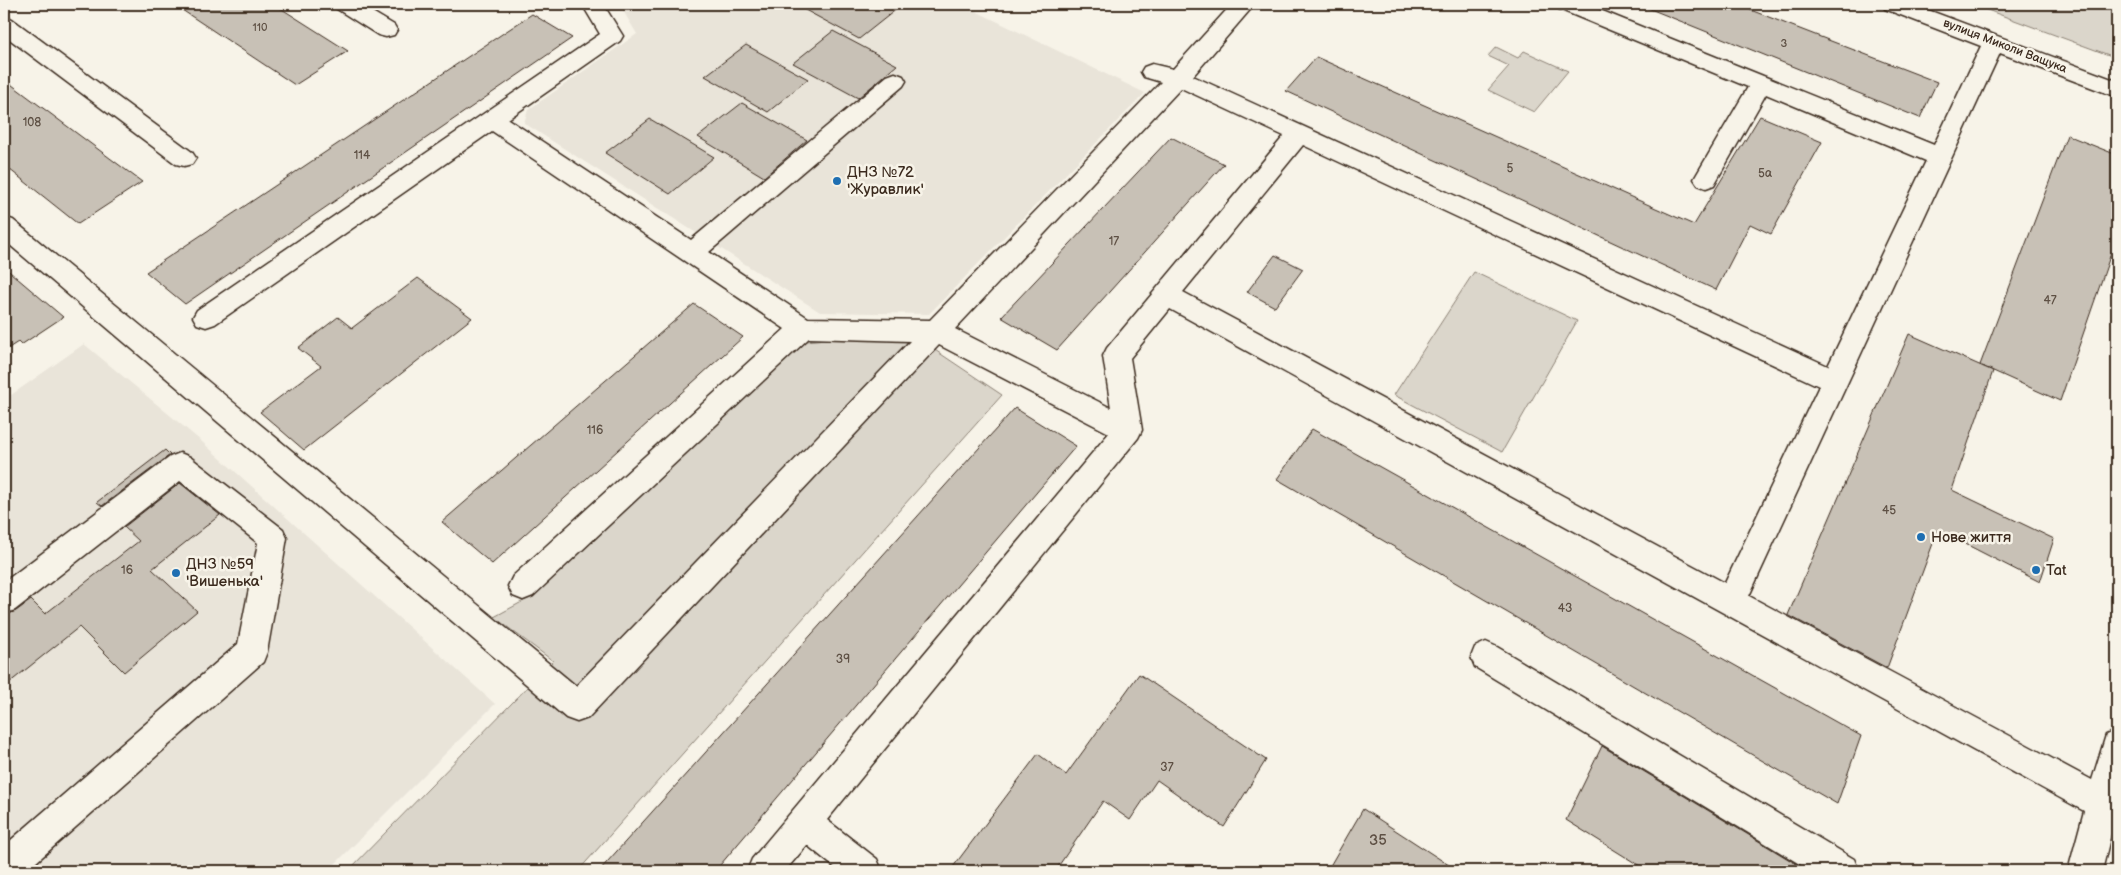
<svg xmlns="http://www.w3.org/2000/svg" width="2121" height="875" viewBox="0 0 2121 875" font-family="'Balsamiq Sans',sans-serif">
<rect width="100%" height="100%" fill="#f7f3e8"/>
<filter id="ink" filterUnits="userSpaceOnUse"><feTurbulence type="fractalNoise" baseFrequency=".02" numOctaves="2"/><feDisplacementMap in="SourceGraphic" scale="10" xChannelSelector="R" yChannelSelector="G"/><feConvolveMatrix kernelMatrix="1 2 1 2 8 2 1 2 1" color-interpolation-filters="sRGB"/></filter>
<g filter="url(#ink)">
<g fill="#e9e4d9">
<path d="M619,4H961L1145,93L929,314L820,312L524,123L528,110L637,34Z"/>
<path d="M84,344L201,441L495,704L328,871H4V400Z"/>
</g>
<g fill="#dbd6cb" stroke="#8b8074">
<path d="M1971,4H2117V58Z"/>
<path d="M1496,47L1518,58L1524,51L1568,71L1534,112L1488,90L1509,66L1488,56Z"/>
<path d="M1474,272L1577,321L1502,452L1394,395Z"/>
<path d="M905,330L1002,395L578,871H348L553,661L494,617L531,597L807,341Z"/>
</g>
<g fill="#c8c1b6" stroke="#3b2a1e">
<path d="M173,4H274L348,51L295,85Z"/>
<path d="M794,4H903L859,39Z"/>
<path d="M1638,4H1735L1937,82L1920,118Z"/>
<path d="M532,14L572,38L185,304L146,272Z"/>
<path d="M833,31L897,65L858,98L793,63Z"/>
<path d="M746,45L808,79L768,112L705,76Z"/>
<path d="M1316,57L1694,225L1760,116L1822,142L1771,234L1750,224L1716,290L1286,91Z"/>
<path d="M4,79L142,182L78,224L4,165Z"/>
<path d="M742,103L807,140L764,177L698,137Z"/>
<path d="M650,119L714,157L670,194L605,153Z"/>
<path d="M2067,135L2117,155V236L2060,401L1980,365Z"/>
<path d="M1171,137L1224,164L1057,350L1001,317Z"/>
<path d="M1275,255L1303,269L1275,307L1247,292Z"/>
<path d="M4,267L63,317L21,345L18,342L4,351Z"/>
<path d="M418,278L472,318L304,450L260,412L321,366L298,348L338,317L352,328Z"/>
<path d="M694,304L743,337L492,564L442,522Z"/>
<path d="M1909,334L1993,371L1952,490L2054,539L2040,582L1938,530L1887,668L1788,615Z"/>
<path d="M1015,408L1076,446L715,871H599Z"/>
<path d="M1312,429L1861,736L1837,804L1277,479Z"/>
<path d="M165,450L170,455L102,506L97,502Z"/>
<path d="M180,483L220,515L152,569L197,611L124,672L79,627L4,687V616L16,611L31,600L45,614L139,541L124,527Z"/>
<path d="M1139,674L1266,760L1224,827L1157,780L1130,820L1103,801L1055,871H950L1038,754L1066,775Z"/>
<path d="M1602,746L1808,871H1648L1566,820Z"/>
<path d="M1363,809L1458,871H1327Z"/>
</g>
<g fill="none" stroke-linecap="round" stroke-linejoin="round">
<defs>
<g id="minor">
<path d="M333,4H359L394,25L397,30L394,35L386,37L378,35L337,9Z"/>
<path d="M582,4H603L623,36L620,41L508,119L691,240L887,76L895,73L903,76L906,81L903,86L709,252L808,318L930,320L1161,82L1144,77L1141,72L1144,67L1152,64L1173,69L1232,4H1255L1193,76L1828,366L1926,161L1766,94L1714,185L1706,188L1698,185L1694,179L1748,87L1559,9L1556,4H1585L1934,145L1981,46L1885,9L1882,4H1912L2117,81V97L2000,53L1749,596L2092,780L2106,735L2117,730V809L2102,871H2068L2084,811L1170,309L1130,358L1142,430L1138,438L827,820L877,859L882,871H839L807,845L785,871H747L752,859L1109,433L939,345L588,718L577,722L566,718L4,240V217L13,220L576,686L910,341L809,338L533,596L523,600L513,596L508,586L513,576L785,329L492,131L215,324L206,327L197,324L193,317L197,310L600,34ZM1181,88L1284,136L1107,348L1103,356L1111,408L955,329ZM1303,145L1819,386L1725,583L1183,292Z"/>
<path d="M4,17L12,19L192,152L196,158L192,164L184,166L176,164L4,35Z"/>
<path d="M180,453L190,457L283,529L287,538L267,652L263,662L26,871H4V846L238,644L258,543L180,481L15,610L4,614V582L170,457Z"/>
<path d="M1486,642L1497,647L1854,859L1859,871H1811L1475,667L1471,657L1475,647Z"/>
</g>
</defs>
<use href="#minor" stroke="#3b2a1e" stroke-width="3"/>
<use href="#minor" fill="#f7f3e8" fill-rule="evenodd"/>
</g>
</g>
<g fill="#1f6fb2" stroke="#f7f3e8" stroke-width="2">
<circle cx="837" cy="181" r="5"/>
<circle cx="1921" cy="537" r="5"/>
<circle cx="2036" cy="570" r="5"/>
<circle cx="176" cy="573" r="5"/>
</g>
<g text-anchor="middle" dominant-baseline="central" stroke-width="5" stroke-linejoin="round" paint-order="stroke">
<g font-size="11" fill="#5e5044">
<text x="260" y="27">110</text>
<text x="1784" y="43">3</text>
</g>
<g font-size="12" fill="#3b2a1e" stroke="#f7f3e8">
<text transform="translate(2005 46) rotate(21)">вулиця Миколи Ващука</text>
</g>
<g font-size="12" fill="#5e5044">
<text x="32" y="122">108</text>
<text x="362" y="155">114</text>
<text x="1510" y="168">5</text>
<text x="1765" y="173">5а</text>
<text x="1114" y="241">17</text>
<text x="2050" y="300">47</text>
<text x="595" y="430">116</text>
<text x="1889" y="510">45</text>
<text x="127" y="570">16</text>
<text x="1565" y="608">43</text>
<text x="843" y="659">39</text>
<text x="1167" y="767">37</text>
</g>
<g font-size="15" fill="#3b2a1e" stroke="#f7f3e8" text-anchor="start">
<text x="847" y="172">ДНЗ №72<tspan x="847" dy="17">'Журавлик'</tspan></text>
<text x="1931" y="537">Нове життя</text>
<text x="186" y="564">ДНЗ №59<tspan x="186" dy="17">'Вишенька'</tspan></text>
<text x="2046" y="570">Tat</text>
</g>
<g font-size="15" fill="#5e5044">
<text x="1378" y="840">35</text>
</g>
</g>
<rect width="2121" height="875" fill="none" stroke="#f7f3e8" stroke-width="20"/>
<rect x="10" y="10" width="2101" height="855" fill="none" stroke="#3b2a1e" stroke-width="2" filter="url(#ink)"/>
</svg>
